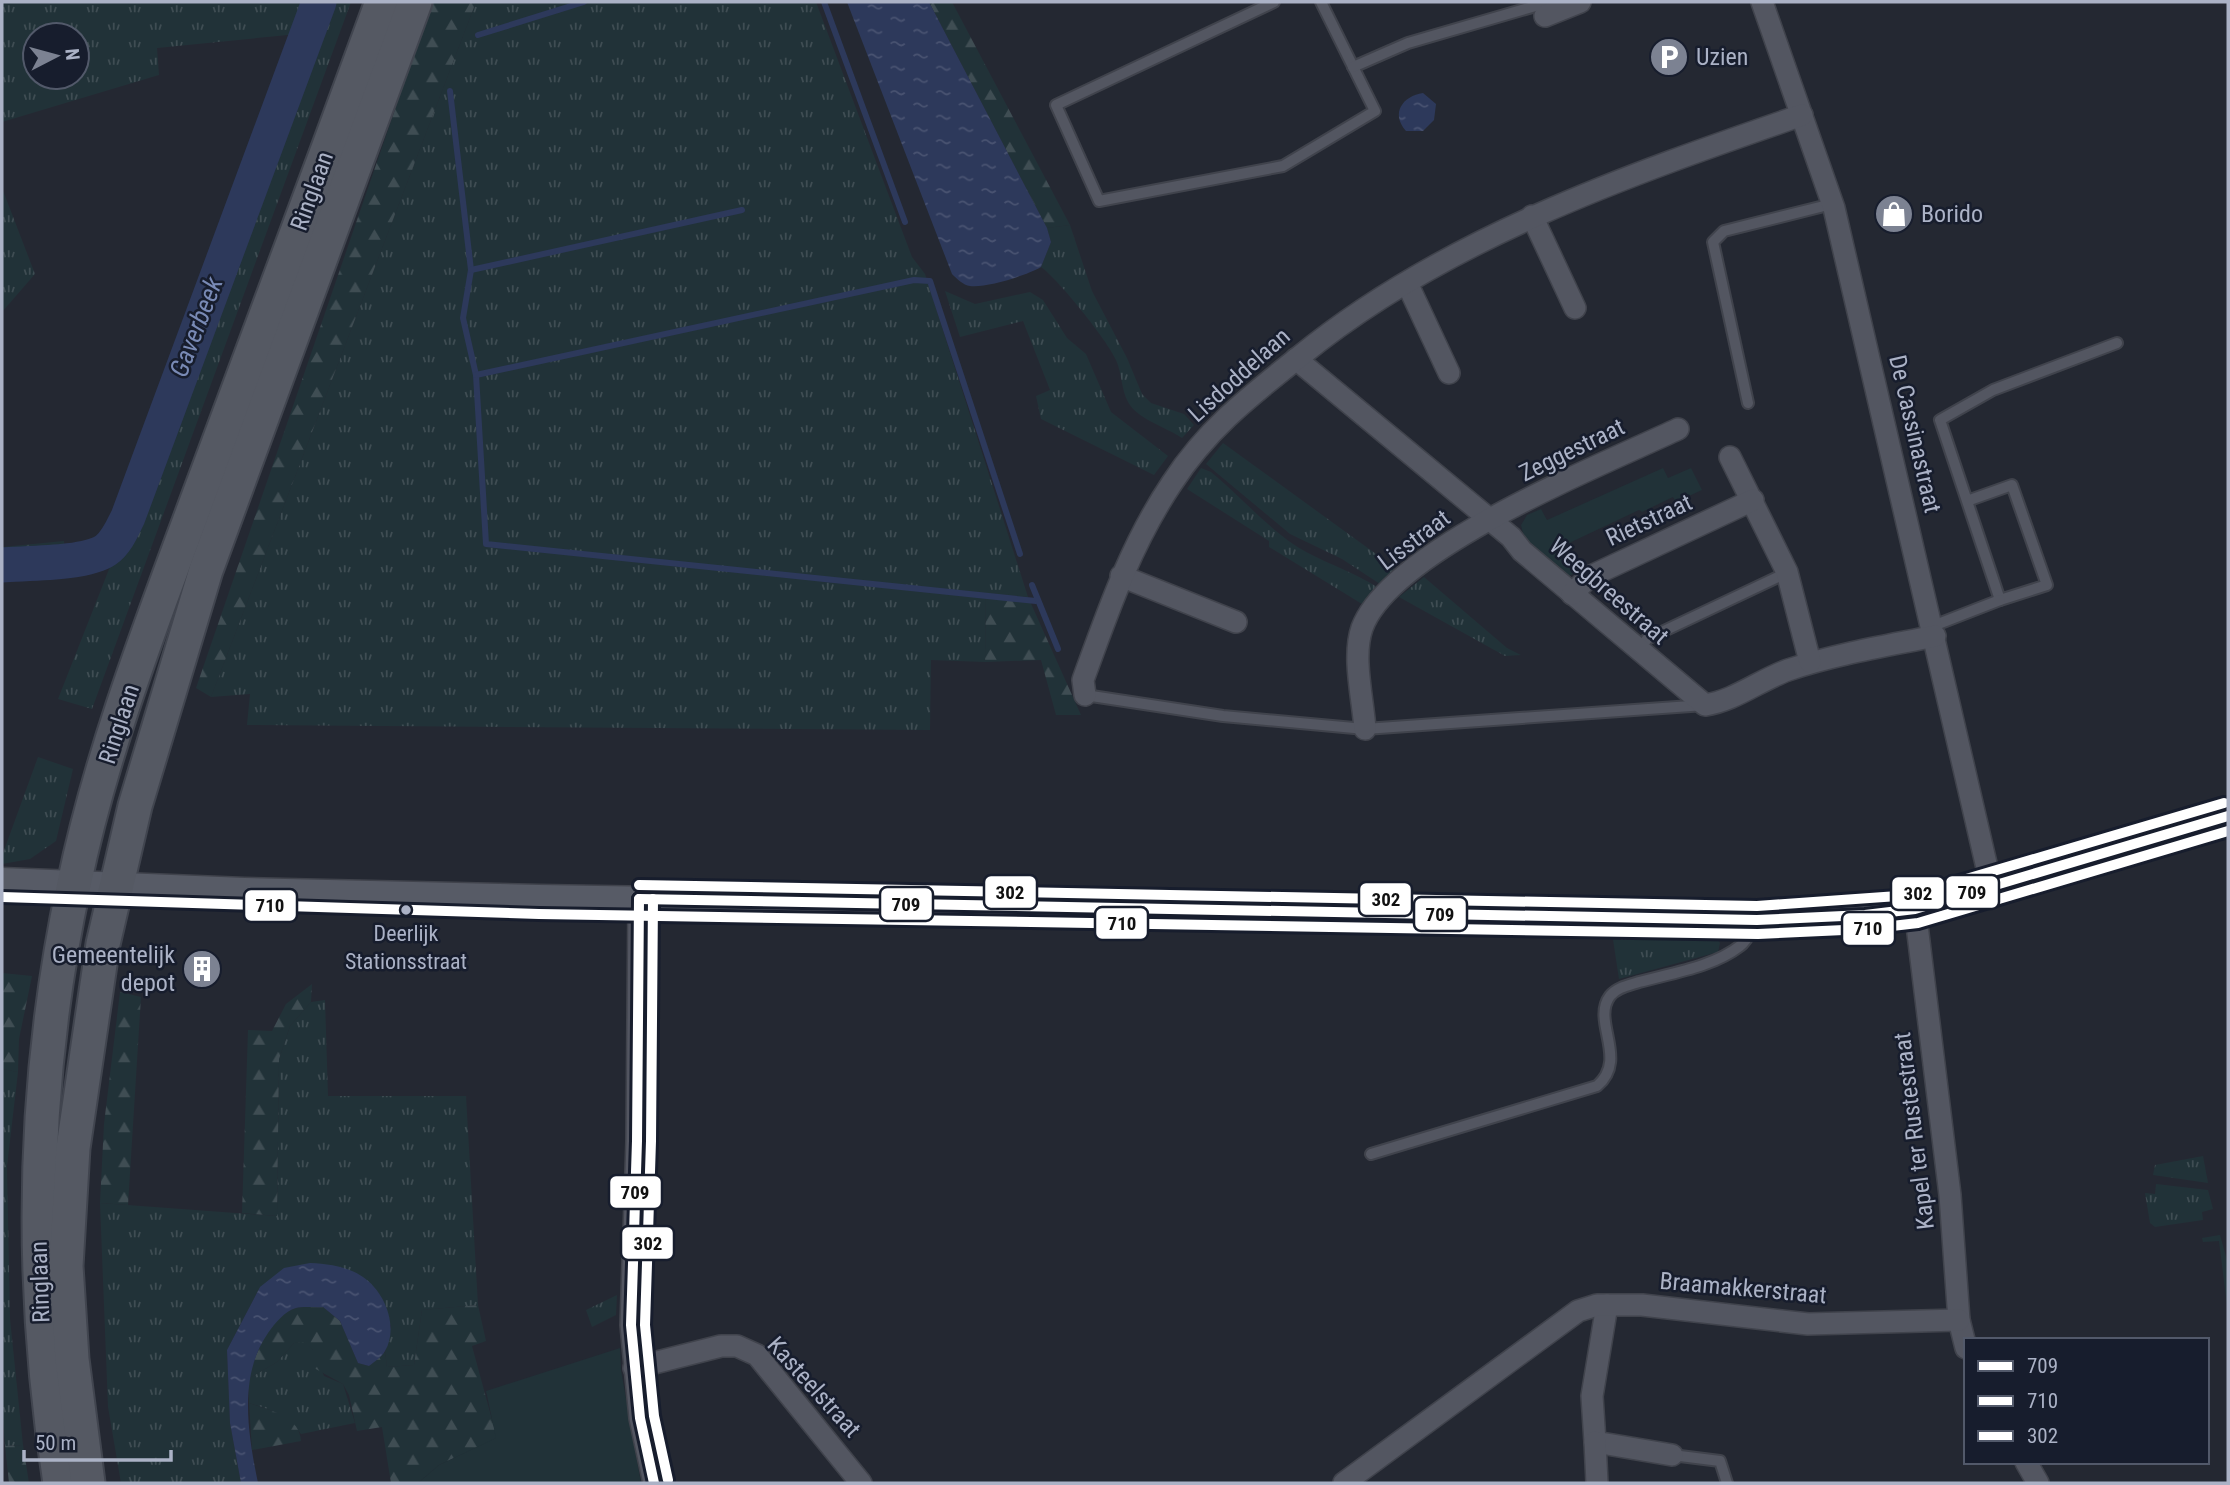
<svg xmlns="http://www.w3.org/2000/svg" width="2230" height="1485" viewBox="0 0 2230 1485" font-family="'Roboto Condensed',sans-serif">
<defs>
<pattern id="grass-tufts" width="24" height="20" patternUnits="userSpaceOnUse" patternTransform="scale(1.75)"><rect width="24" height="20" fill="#213238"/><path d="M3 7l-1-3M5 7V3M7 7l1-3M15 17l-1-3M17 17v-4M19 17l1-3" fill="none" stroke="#3f4d53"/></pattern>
<pattern id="forest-firs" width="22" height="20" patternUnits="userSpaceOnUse" patternTransform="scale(1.75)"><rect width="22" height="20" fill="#213238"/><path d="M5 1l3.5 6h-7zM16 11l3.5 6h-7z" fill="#3f4d53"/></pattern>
<pattern id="water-ripples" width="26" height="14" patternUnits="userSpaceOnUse" patternTransform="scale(1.75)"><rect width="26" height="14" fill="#2d395b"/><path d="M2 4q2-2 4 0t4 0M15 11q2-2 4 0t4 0" fill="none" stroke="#495371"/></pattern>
</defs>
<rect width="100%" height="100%" fill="#242832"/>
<g fill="url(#grass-tufts)" fill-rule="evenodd">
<path d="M2,2H310L298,34L157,48L159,75L2,122ZM35,35H77V77H35Z"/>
<path d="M324,2H351L92,709L58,699L183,381Z"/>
<path d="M476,2H816L912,257L925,274L1028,597L986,593L985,662L931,660L930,730L247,725L250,694L211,697Z"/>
<path d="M2,188L35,274L2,312Z"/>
<path d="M1070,225L1092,291L1127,358L1142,394L1151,403L1184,414L1194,425L1182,438C1166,427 1137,419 1128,402C1121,389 1122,373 1116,360C1108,341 1058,279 1041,267L1051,242L1047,228Z"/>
<path d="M945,291L975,304L1030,292L1043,300L1067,338L1086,354L1111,412L1168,456L1154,475L1041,419L1036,396L1050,390L1023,321L960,337Z"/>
<path d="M1223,443L1394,567V569L1380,584L1342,559L1290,534L1206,464Z"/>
<path d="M1201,468L1211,472C1243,498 1271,533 1308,553C1331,565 1355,573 1377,587L1362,604L1269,547V541L1187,489Z"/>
<path d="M1424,577L1507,648L1521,655L1505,656L1399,597Z"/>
<path d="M38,757L73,769L56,841L30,859L2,864V856Z"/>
<path d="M1611,926L1714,934L1720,943L1718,952L1619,979Z"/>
<path d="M325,1000L328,1096H466L478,1305L422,1310L414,1365L387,1367L385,1352L391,1325L260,1287L227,1350L230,1423L241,1483H121L108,1407L100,1203L277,1216L279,1059L290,1026L311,1002Z"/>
<path d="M2,1069L18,1072L7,1166L10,1319L23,1445L5,1446L2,1405Z"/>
<path d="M2203,1156L2208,1183L2153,1175L2155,1165Z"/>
<path d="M2156,1184L2208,1190L2213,1209L2202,1212L2203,1220L2155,1227L2150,1223L2145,1193L2155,1194Z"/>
<path d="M2220,1235L2228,1264V1313L2219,1241L2203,1242L2202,1238Z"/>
<path d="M617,1295L616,1315L592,1327L586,1310Z"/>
<path d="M305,1341L313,1350L324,1376L343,1384L355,1423L301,1434C287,1415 271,1410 249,1403L248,1379L277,1362L294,1343Z"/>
</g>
<g fill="url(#forest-firs)">
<path d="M432,2H476L211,697L196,688Z"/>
<path d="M929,2H952L1070,225L1047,228Z"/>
<path d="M64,541L65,552L2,558V547Z"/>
<path d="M986,593L1028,597L1081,715H1056L1041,660L985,662Z"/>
<path d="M2,973L32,976L19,1039L18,1072L2,1069Z"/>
<path d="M312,984L311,1002L290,1026L279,1059L277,1216L242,1213L248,1030L272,1031L286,1004Z"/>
<path d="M120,992L141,997L128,1205L100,1203L104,1124Z"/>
<path d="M478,1305L486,1341L472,1346L497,1438L439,1465L418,1483H391L382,1427L357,1431L349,1395L343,1384L314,1368L313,1350L305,1342L294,1343L277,1362L248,1379C256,1354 268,1317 296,1308C304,1306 315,1308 323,1307L340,1321L358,1363L369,1366L385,1352L387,1367L414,1365L422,1310Z"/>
<path d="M249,1403C269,1410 300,1416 301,1441L252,1450Z"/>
<path d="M23,1445L29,1483H9L5,1446Z"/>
</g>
<g fill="#213238">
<path d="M1663,468L1668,478L1691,468L1702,490L1676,502L1673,497L1642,512L1639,510L1565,545L1577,572L1567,577L1525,542L1521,525L1527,515L1541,509L1547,520Z"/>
<path d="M620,1348L621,1370L641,1483H418L439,1465L496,1438L486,1391Z"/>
</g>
<g fill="url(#water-ripples)">
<path d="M847,2H929L1047,228L1051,242L1041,267C1027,275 987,288 970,286C963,285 957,279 952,274Z"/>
<path d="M1423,93L1436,104L1434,120L1423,131H1406C1390,113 1403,96 1423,93Z"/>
<path d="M310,1263C328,1264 347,1266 363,1277C385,1292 399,1327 385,1351C382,1357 374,1362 369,1366L358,1363L340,1321L323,1307C315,1308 304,1306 296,1308C285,1311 275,1323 268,1333C238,1376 248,1434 258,1483H241L230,1423L227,1350L260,1287L284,1268Z"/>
</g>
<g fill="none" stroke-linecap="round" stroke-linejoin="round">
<g stroke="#2d395b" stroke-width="6">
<path d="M824,2L905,222"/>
<path d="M478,35L584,2"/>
<path d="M450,91L471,270L463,318L476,375L486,544L1036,601"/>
<path d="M471,270L742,210"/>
<path d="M476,375L914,280L930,281L1020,554"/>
<path d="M1032,585L1058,649"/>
</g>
<path stroke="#2d395b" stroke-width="35" d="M2,565C28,563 86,564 106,550C117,542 122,529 128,517L319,2"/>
<defs>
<g id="lane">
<path d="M1274,2L1056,105L1099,201L1283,166L1375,111L1321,2"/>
<path d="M1353,67L1408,43L1546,3L1563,6"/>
<path d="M1748,403L1713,242L1724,231L1832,204"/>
<path d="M1967,501L2012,485L2047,585L2000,600L1940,420L1993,390L2117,343"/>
<path d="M1933,626L2000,600"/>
<path d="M1639,651L1647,639L1780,576"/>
<path d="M1085,695L1223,716L1365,729L1705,705"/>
<path d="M1371,1154L1597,1086C1629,1059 1591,1021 1610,996C1617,987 1630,985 1639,982C1672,973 1713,967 1740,946C1747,941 1751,931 1755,924"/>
<path d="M1672,1455L1720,1461L1727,1483"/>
</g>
<g id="street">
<path d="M1762,2L1834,208L1991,885"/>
<path d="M1545,16L1580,2"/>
<path d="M1532,216L1575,308"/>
<path d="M1407,283L1449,373"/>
<path d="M1296,359L1511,537L1522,551L1705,705C1734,701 1760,680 1788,670C1836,654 1886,646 1935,636"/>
<path d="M1730,457L1787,572L1810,662"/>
<path d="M1121,576L1236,622"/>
<path d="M1572,594L1589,577L1753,500"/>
<path d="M1085,695L1083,680C1108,611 1131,544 1172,483C1207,429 1250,396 1299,357C1443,239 1628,175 1802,115"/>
<path d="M1365,729C1363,699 1352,657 1362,628C1391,549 1602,465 1678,429"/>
<path d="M639,899L637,1141L631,1325L640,1418L654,1483"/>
<path d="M1915,909L1950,1195L1959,1320L1966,1348"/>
<path d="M1607,1305L1592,1396L1595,1442L1672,1455"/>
<path d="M634,1368L721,1346H737L757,1355L861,1483"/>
<path d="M1595,1442L1597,1483"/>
<path d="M2026,1462L2038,1483"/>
<path d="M1344,1483L1578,1311L1597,1305H1642L1808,1324L1959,1320"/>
</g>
<path id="secondary" d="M2,883L244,893L539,900L1757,920L1865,915L1915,909L2228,816"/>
<g id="primary">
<path d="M60,1483C29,1284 32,1081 74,884C102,748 154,617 202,487C262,325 323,164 382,2"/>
<path d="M88,1483L72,1359L66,1266L73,1148L103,944L135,806L206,570L415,2"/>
</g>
</defs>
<use href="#lane" stroke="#40434c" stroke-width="14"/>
<use href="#street" stroke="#40434c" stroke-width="24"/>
<use href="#secondary" stroke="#40434c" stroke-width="33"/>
<use href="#primary" stroke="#41454f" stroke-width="37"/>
<use href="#lane" stroke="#535661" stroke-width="10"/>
<use href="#street" stroke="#535661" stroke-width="21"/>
<use href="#secondary" stroke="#575b66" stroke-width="30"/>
<use href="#primary" stroke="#555963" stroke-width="33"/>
<defs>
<g id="bus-1">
<path d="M639,899L1757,920L1865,915L1915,909L2228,816"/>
<path d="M639,899L637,1141L631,1325L640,1418L654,1483"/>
</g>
<path id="bus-2" d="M2,897L539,914L1758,934L1866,929L1918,923L2228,831"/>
<g id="bus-3">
<path d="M639,885L1757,906L1912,895L2224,803"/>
<path d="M653,899L651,1141L645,1325L654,1416L668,1480"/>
</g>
</defs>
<use href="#bus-1" stroke="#171d2d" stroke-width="16"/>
<use href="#bus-2" stroke="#171d2d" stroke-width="16"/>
<use href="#bus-3" stroke="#171d2d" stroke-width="16"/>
<use href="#bus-1" stroke="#fff" stroke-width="10"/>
<use href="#bus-2" stroke="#fff" stroke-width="10"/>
<use href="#bus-3" stroke="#fff" stroke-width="10"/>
</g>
<defs>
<symbol id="parking-disc" viewBox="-11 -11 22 22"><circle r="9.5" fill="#7c8292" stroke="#171d2d"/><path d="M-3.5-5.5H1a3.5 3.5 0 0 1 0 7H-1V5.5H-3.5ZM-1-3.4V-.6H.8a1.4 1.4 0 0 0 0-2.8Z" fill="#fff"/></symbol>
<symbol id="shop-disc" viewBox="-11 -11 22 22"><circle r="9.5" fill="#7c8292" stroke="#171d2d"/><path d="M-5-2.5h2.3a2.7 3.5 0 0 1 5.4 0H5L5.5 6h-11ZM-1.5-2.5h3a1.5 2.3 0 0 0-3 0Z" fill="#fff"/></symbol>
<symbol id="building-disc" viewBox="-11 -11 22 22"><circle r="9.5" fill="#7c8292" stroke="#171d2d"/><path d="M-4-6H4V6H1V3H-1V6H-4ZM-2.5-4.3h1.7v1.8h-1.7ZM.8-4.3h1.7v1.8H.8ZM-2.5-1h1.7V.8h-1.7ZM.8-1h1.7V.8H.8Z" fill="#fff"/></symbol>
</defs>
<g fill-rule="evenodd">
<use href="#parking-disc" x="1647" y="35" width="44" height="44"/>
<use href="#shop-disc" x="1872" y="192" width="44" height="44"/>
<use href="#building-disc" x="180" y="947" width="44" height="44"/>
</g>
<circle fill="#abb2c6" stroke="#171d2d" stroke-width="2.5" cx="406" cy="910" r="6"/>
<g text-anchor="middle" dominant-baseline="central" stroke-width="5" stroke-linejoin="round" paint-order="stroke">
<g font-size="22" fill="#abb2c6" stroke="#171d2d">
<text x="406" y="933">Deerlijk<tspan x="406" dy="28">Stationsstraat</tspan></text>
</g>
<g font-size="24" fill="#abb2c6" stroke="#171d2d" text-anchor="start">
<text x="1696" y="57">Uzien</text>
<text x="1921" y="214">Borido</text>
<text x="175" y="955" text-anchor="end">Gemeentelijk<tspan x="175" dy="28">depot</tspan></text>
</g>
<g font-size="24" fill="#abb2c6" stroke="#171d2d">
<text transform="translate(312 191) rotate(-70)">Ringlaan</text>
<text transform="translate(1239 375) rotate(-42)">Lisdoddelaan</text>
<text transform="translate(1915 434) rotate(77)">De Cassinastraat</text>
<text transform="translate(1572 450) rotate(-26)">Zeggestraat</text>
<text transform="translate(1649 520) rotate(-25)">Rietstraat</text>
<text transform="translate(1414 540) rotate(-37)">Lisstraat</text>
<text transform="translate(1609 591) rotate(41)">Weegbreestraat</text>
<text transform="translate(119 724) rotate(-72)">Ringlaan</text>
<text transform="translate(1914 1131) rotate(-97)">Kapel ter Rustestraat</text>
<text transform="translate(40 1282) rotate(-92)">Ringlaan</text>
<text transform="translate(1743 1288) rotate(5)">Braamakkerstraat</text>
<text transform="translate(814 1387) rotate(48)">Kasteelstraat</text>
</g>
<g font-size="26" font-style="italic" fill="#798ab5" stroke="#171d2d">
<text transform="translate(196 327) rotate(-69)">Gaverbeek</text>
</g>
</g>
<g stroke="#171d2d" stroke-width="2.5">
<rect x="984" y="875" width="53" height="34" rx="7" fill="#fff"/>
<rect x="1945" y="875" width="54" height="34" rx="7" fill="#fff"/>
<rect x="1891" y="876" width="54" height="34" rx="7" fill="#fff"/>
<rect x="1359" y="882" width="53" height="34" rx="7" fill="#fff"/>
<rect x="880" y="887" width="53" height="34" rx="7" fill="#fff"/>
<rect x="244" y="889" width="53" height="33" rx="7" fill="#fff"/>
<rect x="1414" y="897" width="53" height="34" rx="7" fill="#fff"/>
<rect x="1095" y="907" width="53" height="33" rx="7" fill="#fff"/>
<rect x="1842" y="912" width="53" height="34" rx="7" fill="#fff"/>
<rect x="609" y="1175" width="53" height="34" rx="7" fill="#fff"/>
<rect x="621" y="1226" width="53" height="34" rx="7" fill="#fff"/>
</g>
<g font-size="19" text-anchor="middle" font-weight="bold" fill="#111">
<text x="1010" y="899">302</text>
<text x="1972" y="899">709</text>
<text x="1918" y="900">302</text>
<text x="1386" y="906">302</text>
<text x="906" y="911">709</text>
<text x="270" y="912">710</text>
<text x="1440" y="921">709</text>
<text x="1122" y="930">710</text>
<text x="1868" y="935">710</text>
<text x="635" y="1199">709</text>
<text x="648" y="1250">302</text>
</g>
<rect width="2230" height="1485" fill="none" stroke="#abb2c6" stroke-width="7"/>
<rect x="1964" y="1338" width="245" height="126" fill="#171d2d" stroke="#52596a" stroke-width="2"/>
<rect x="1978" y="1361" width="35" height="10" fill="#ffffff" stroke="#52596a" stroke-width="2"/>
<text x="2027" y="1373" font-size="21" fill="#abb2c6">709</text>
<rect x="1978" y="1396" width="35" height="10" fill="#ffffff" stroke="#52596a" stroke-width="2"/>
<text x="2027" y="1408" font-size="21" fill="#abb2c6">710</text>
<rect x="1978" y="1431" width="35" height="10" fill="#ffffff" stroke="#52596a" stroke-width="2"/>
<text x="2027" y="1443" font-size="21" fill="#abb2c6">302</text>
<g transform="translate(56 56) rotate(84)"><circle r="33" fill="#171d2d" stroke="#52596a" stroke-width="2"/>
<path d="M0-5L12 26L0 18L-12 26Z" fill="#7c8292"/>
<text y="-10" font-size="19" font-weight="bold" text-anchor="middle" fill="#abb2c6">N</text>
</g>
<path d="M24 1450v10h147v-10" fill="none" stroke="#abb2c6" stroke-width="3.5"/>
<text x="35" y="1450" font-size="21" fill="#abb2c6" stroke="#171d2d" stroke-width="5" paint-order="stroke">50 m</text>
</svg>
